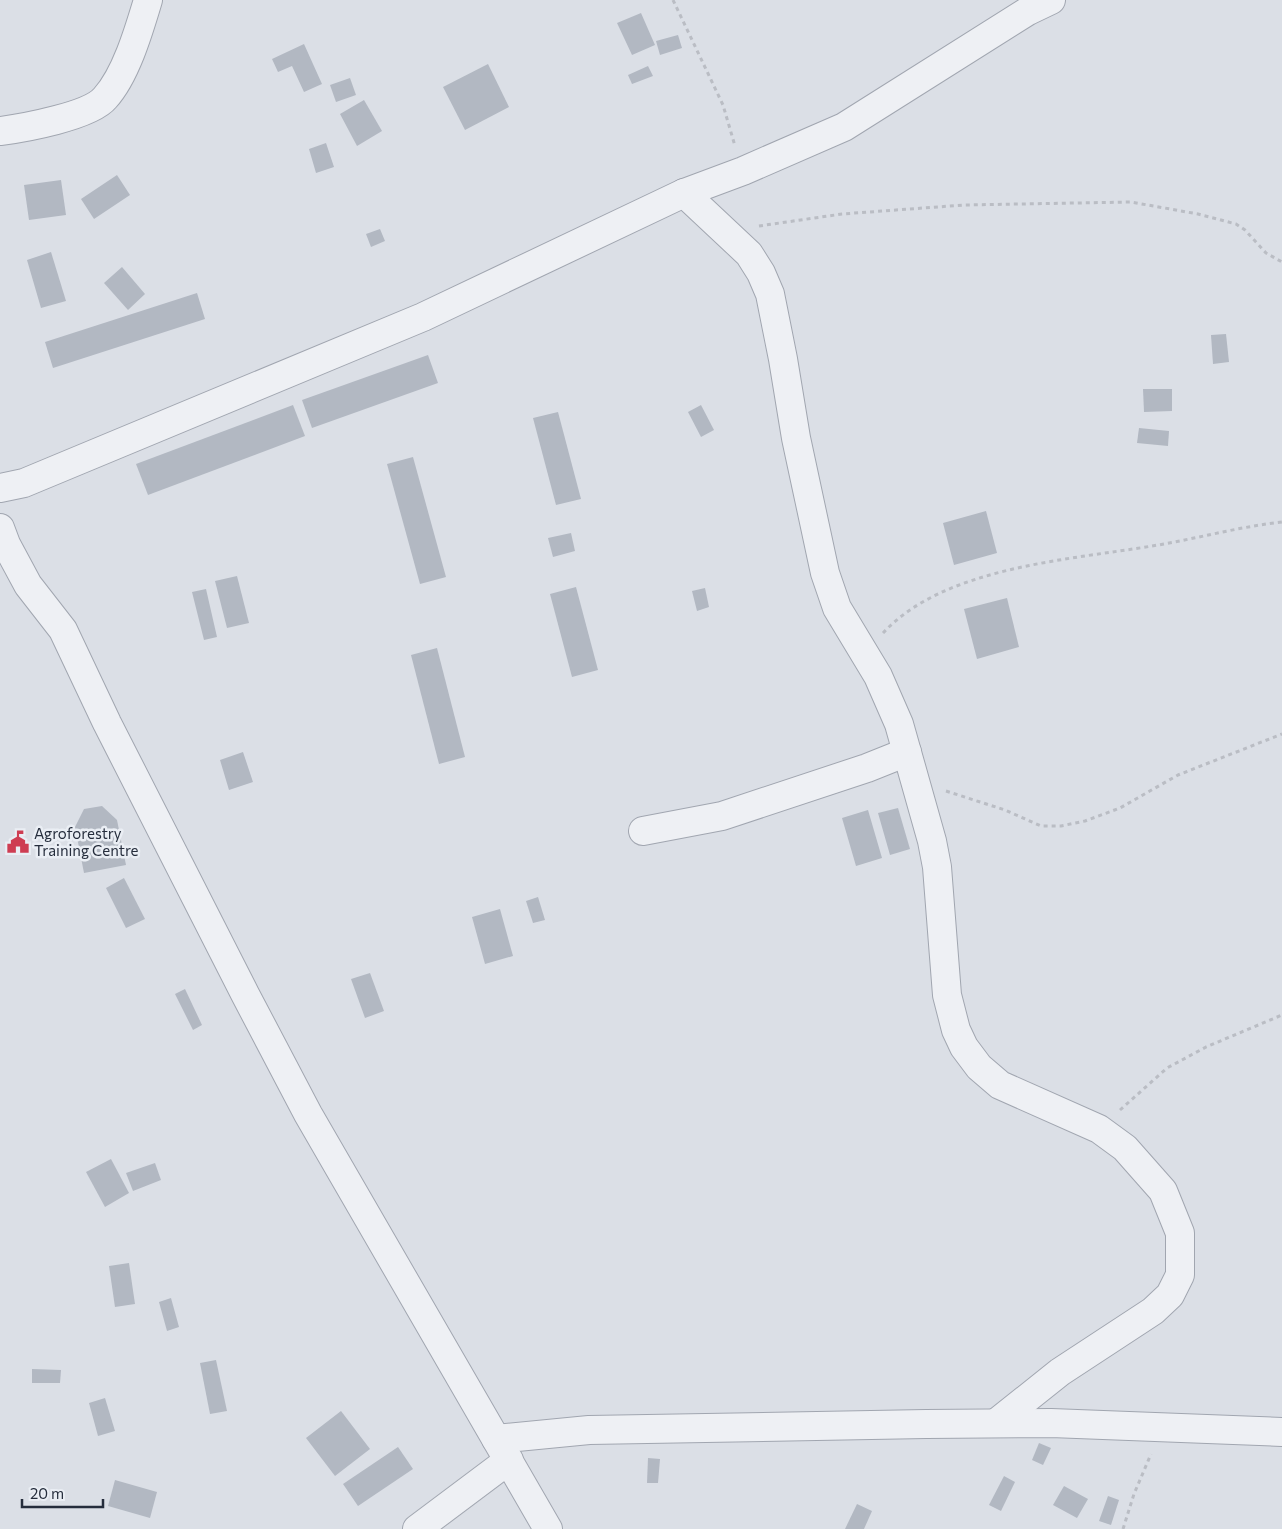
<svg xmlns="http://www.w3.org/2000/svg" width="1282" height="1529" viewBox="0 0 1282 1529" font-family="Commissioner,sans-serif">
<rect width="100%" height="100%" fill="#dbdfe6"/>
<g fill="#b2b8c2">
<path d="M641,13L655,45L632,55L617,23Z"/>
<path d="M678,35L682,48L660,55L656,41Z"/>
<path d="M304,44L322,84L304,92L292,66L278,72L272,59Z"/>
<path d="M488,64L509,107L465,130L443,87Z"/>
<path d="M648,66L653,76L632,84L628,75Z"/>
<path d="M350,78L356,95L336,102L330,85Z"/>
<path d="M364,100L382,131L357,146L340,114Z"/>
<path d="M326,143L334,167L316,173L309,149Z"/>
<path d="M117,175L130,195L94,219L81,199Z"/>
<path d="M61,180L66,215L29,220L24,185Z"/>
<path d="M380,229L385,241L371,247L366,234Z"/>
<path d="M51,252L66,301L41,308L27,260Z"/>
<path d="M122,267L145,294L128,310L104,283Z"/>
<path d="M197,293L205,319L53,368L45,342Z"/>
<path d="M1226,334L1229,362L1213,364L1211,335Z"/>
<path d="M428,355L438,383L312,428L302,400Z"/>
<path d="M1143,389H1172V411L1144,412Z"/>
<path d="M293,405L305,436L148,495L136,464Z"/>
<path d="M701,405L714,430L701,437L688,412Z"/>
<path d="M558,412L581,499L556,505L533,418Z"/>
<path d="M1139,428L1169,431L1168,446L1137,443Z"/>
<path d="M413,457L446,577L420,584L387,464Z"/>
<path d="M986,511L997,553L954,565L943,523Z"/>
<path d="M571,533L575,551L553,557L548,538Z"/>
<path d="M237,576L249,623L227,628L215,581Z"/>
<path d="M576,587L598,670L572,677L550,594Z"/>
<path d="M705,588L709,607L697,611L692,591Z"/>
<path d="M206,589L217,637L204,640L192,592Z"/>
<path d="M1007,598L1019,647L977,659L964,609Z"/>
<path d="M437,648L465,757L439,764L411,655Z"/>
<path d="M243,752L253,782L229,790L220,760Z"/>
<path d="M102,806L117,820L126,865L84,873L75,827L84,809Z"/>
<path d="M898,808L910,849L890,855L878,813Z"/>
<path d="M868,810L882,858L856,866L842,818Z"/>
<path d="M124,878L145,919L126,928L106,888Z"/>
<path d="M538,897L545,920L533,923L526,901Z"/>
<path d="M500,909L513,956L485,964L472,917Z"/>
<path d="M370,973L384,1011L365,1018L351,979Z"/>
<path d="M185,989L202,1025L193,1030L175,994Z"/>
<path d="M111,1159L129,1193L105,1207L86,1172Z"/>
<path d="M155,1163L161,1180L133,1191L126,1173Z"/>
<path d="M129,1263L135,1304L115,1307L109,1266Z"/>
<path d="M171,1298L179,1327L167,1331L159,1302Z"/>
<path d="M216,1360L227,1411L210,1414L200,1363Z"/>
<path d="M32,1369L61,1370L60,1383H32Z"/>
<path d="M105,1398L115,1431L98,1436L89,1403Z"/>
<path d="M341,1411L370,1449L335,1476L306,1438Z"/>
<path d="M1039,1443L1051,1448L1043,1465L1032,1460Z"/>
<path d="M398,1447L413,1469L358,1506L343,1484Z"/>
<path d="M648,1458L660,1459L658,1483H647Z"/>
<path d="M1004,1476L1015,1482L1001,1511L989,1505Z"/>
<path d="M115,1480L157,1492L150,1518L108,1506Z"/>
<path d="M1064,1486L1088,1499L1077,1518L1053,1505Z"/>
<path d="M1108,1496L1119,1500L1111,1525L1099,1521Z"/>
<path d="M857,1504L872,1511L864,1529H845Z"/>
</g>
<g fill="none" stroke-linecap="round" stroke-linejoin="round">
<defs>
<g id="minor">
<path d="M0,131C24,128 90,116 105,98C126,75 139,30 148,0"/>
<path d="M684,193L749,254L761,273L770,294L783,359L796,438L825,573L837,608L878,676L899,724L932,841L937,867L947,995L956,1030L964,1047L979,1067L1000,1085L1099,1129L1125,1148L1163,1191L1180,1233V1275L1170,1295L1153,1311L1060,1372L996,1423"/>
<path d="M0,488L24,483L423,317L684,193L743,171L844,127L1028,11L1051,0"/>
<path d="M0,528L6,544L28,585L63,630L107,723L245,994L308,1114L548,1529"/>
<path d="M643,831L722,816L867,768L907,752"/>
<path d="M496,1439L589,1430L926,1424L1051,1423L1282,1432"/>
<path d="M417,1529L509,1460"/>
</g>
</defs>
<use href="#minor" stroke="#a1a6b0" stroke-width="30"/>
<g stroke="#babdc4" stroke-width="3" stroke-dasharray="4 4" stroke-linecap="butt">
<path d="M673,0L723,105L735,146"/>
<path d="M759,226L842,214L964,205L1131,202L1198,214L1236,224L1245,230L1266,253L1282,262"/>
<path d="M883,633C944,567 1068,560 1152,546C1196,539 1237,527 1282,522"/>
<path d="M946,791L1005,810L1041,826H1061L1085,821L1120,808L1178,775L1282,734"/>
<path d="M1120,1110L1167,1068L1206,1047L1282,1015"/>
<path d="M1123,1529L1134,1494L1151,1454"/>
</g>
<use href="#minor" stroke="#eef0f4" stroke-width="28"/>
</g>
<defs>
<symbol id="civic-bare" viewBox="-9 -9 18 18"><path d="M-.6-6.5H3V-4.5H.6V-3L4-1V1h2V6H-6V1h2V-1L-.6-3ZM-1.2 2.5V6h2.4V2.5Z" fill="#ce3d52" stroke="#eaeef4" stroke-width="2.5" paint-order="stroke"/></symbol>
</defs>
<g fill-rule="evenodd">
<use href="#civic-bare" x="2" y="826" width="32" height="32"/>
</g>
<g text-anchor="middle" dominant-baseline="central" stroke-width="5" stroke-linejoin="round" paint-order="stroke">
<g font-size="15" fill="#252d3c" stroke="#eaeef4" text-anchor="start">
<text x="34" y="833">Agroforestry<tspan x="34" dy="17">Training Centre</tspan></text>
</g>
</g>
<path d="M22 1499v8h81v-8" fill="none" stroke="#252d3c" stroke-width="2.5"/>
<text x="30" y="1499" font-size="15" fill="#252d3c" stroke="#eaeef4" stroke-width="4" paint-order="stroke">20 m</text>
</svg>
